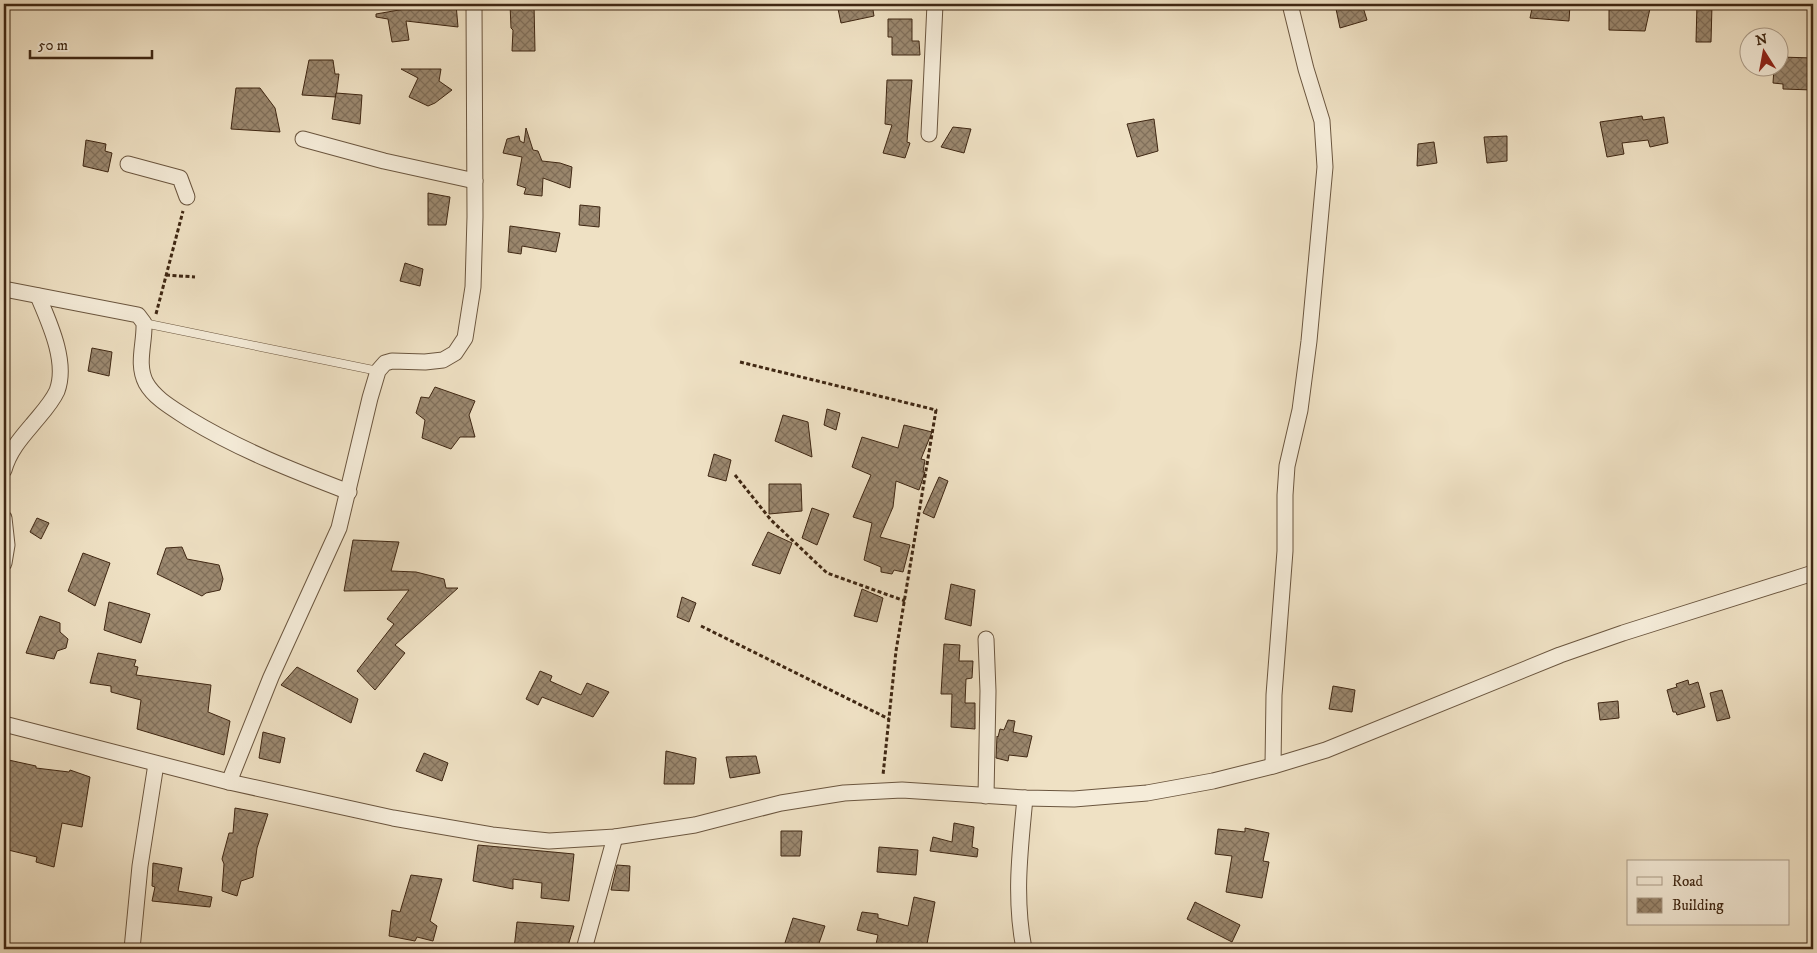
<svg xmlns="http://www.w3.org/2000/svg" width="1817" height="953" viewBox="0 0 1817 953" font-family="'IM FELL DW Pica',serif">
<defs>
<pattern id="building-cross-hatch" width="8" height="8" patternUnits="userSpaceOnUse" patternTransform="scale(1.25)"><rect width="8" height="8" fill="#9b886f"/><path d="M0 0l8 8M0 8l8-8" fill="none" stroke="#806f5a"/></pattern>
</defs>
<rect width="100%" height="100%" fill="#efe1c4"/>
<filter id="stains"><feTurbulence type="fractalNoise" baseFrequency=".004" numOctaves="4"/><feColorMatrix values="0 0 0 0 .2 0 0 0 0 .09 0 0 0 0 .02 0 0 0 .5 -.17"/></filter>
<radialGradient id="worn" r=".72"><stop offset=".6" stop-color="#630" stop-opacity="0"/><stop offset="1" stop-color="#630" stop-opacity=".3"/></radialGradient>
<g fill="url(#building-cross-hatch)" stroke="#3f2713">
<path d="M422,4H456L458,27L406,21L409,40L392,42L388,19L376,17V14L422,6Z"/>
<path d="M510,4H534L535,51H512L513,30L511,28Z"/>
<path d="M837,4H872L874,16L841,23Z"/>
<path d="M1335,4H1362L1367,20L1340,28Z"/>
<path d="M1533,4H1570L1569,21L1530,18Z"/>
<path d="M1609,4H1651L1645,31L1609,30Z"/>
<path d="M1697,4L1712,5L1711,42H1696Z"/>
<path d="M888,19H912V41H919L920,55H892V37H888Z"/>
<path d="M1780,57L1813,58V90L1783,89V84L1773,83L1774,68H1780Z"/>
<path d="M309,60H333L335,74H339L336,97L302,95Z"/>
<path d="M401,69H441L439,81L452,90L435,103L428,106L409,97L418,78Z"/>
<path d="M887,80H912L907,142L910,143L905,158L883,153L892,125L885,124Z"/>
<path d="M236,88H260L275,108L280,132L231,129Z"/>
<path d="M336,93L362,95L360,124L332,119Z"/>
<path d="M1642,116L1643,120L1664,117L1668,143L1650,147L1648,140L1622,143L1624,154L1607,157L1600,122Z"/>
<path d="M1154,119L1158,151L1137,157L1127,124Z"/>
<path d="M953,127L971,129L964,153L941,147Z"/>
<path d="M526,128L533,150L538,151L542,161L560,163L572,167L570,188L543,178L542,196L524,194L526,188L517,185L522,157L503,153L507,139L519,136L520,141L524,143Z"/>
<path d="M1507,136V161L1487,163L1484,137Z"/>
<path d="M86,140L106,144L105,151L112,153L108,172L83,166Z"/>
<path d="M1434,142L1437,163L1417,166L1418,144Z"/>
<path d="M428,193L450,197L446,225H428Z"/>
<path d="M580,205L600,207L599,227L579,225Z"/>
<path d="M510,226L560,233L556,252L522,246L521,254L508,252Z"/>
<path d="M405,263L423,269L420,286L400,281Z"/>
<path d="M92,348L112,352L109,376L88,371Z"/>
<path d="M435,387L475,401L469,415L475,437H460L451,449L422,438L425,420L416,413L421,397L429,398Z"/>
<path d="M827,409L840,413L836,430L824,425Z"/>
<path d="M783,415L808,422L812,457L775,441Z"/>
<path d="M904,425L932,432L921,459L925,460L923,472H925L919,490L896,481L893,507L880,537L910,545L903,572L894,570L892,574L881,572V567L864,560L872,523L853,517L871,475L852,467L862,437L898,448Z"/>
<path d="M714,454L731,460L726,481L708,476Z"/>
<path d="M939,477L948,481L934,518L923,513Z"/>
<path d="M769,484H801L802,511L769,514Z"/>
<path d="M812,508L829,514L817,545L802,538Z"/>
<path d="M37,518L49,523L41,539L30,532Z"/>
<path d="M768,532L792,543L780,574L752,565Z"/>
<path d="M353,540L399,542L391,571L416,572L444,579L446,588H458L395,645L405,653L375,690L357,671L394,624L387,619L409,590L344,591Z"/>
<path d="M182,547L187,559L219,565L223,579L220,590L206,593L202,596L157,574L166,548Z"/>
<path d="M83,553L110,563L95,606L68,591Z"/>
<path d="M951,584L975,590L971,626L945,619Z"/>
<path d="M862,589L883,598L877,622L854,616Z"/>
<path d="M682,597L696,603L689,622L677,617Z"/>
<path d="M109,602L150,614L141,643L104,630Z"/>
<path d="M40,616L60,623V632L68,639L66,648L57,651L54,659L26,653Z"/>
<path d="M944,644L960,645L959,661H973L972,678L966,679L965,703H975V729L951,727L952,694H941Z"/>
<path d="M98,653L136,660L134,666L138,667L136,675L211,685L208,712L230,721L224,755L137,729L141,700L111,692V686L90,683Z"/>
<path d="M297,667L358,699L351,723L281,685Z"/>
<path d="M540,671L552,676L550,681L581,695L587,683L609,692L593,717L542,697L538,705L526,699Z"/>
<path d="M1688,680L1689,685L1698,682L1705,707L1677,715L1676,712H1673L1667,690L1677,687L1676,684Z"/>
<path d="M1333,686L1355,690L1352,712L1329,709Z"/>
<path d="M1722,690L1730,718L1717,721L1710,693Z"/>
<path d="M1618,701L1619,718L1600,720L1598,703Z"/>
<path d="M1008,720L1015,721L1013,732L1032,736L1027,757L1009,755L1008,761L996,758L997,736L998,737L1000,729L1004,730Z"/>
<path d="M263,732L285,738L280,763L259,758Z"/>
<path d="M666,751L696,758L694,784H664Z"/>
<path d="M424,753L448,763L442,781L416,771Z"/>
<path d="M756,756L760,773L730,778L726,757Z"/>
<path d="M4,759L36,766V768L69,772L70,770L90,777L82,827L62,823L54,867L36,862L37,857L4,849Z"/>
<path d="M235,808L268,814L257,848L253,877L241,881L237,896L222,891L224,864L222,859L229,833H233Z"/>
<path d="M954,823L974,827L972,847L978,849L977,857L930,851L933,837L952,842Z"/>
<path d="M1245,828L1269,833L1263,861L1269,862L1262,898L1226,892L1232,856L1215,854L1218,829L1245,832Z"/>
<path d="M781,831H802L800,856H781Z"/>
<path d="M478,845L574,854L569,901L541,898L542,883L513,879V889L473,881Z"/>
<path d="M879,847L918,850L916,875L877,872Z"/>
<path d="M153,863L182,868L178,891L212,897L210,907L152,901L155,887L152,886Z"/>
<path d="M617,865L630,866L629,891L611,890Z"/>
<path d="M411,875L442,879L430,921L437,926L433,941L417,937L415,941L389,936L392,910L400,912Z"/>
<path d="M914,897L935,902L926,949H875L878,935L857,930L862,912L878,914V918L908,926Z"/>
<path d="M1195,902L1240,925L1232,942L1187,919Z"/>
<path d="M793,918L825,926L817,949H783Z"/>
<path d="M517,922L574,926L567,949H514Z"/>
</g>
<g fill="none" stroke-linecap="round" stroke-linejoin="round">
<defs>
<path id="lane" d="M144,323L378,371"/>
<g id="street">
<path d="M929,134L935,4"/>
<path d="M303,139L384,161L475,181"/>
<path d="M128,164L180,178L187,197"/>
<path d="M4,289L138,315L144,323C145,343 136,364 146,383C155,399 174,409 189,419C240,450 294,471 349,492"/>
<path d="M4,470C9,452 20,439 32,425C40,415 51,404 57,391C68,362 49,322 38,296"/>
<path d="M4,518L7,545L4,563"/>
<path d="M4,724L229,782L393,818L492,835L549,841L615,837L695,825L781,803L844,793L902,790L1025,798L1074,799L1147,793L1213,781L1273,766L1326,750L1560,655L1623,633L1813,573"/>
<path d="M1273,766L1274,695L1285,551V495L1287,466L1300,410L1309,341L1325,167L1322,121L1306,69L1290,4"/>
<path d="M229,782L271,677L339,528L370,398L378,371L385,363L392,361L425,362L443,360L455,353L465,338L473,287L475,217L474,4"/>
<path d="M986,796L988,691L986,639"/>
<path d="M132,949L140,866L156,764"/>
<path d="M584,949L615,837"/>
<path d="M1024,949C1014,897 1020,851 1025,798"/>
</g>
</defs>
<use href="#lane" stroke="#6b563f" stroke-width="9"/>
<use href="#street" stroke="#6b563f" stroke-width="17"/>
<g stroke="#3f2713" stroke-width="3" stroke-dasharray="4 2.5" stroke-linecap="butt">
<path d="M166,275L195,277"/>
<path d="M156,314L183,211"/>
<path d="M740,362L936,410L896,651L883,775"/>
<path d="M735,475L771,520L827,573L905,601"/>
<path d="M701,626L889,719"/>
</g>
<use href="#lane" stroke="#f5ecd9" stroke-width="8"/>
<use href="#street" stroke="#f5ecd9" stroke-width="15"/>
</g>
<rect width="1817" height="953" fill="none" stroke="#efe1c4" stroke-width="20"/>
<rect x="5" y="5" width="1807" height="943" fill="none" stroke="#3f2713" stroke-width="2.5"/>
<rect x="10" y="10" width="1797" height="933" fill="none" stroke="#3f2713"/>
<rect x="1627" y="860" width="162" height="65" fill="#f5ecd9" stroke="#ac9d8a"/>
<rect x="1637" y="877" width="25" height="8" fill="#f5ecd9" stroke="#ac9d8a"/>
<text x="1672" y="886" font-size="15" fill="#3f2713">Road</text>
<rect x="1637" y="898" width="25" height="15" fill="url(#building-cross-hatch)" stroke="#ac9d8a"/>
<text x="1672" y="910" font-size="15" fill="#3f2713">Building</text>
<g transform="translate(1764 52) rotate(349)"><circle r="24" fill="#f5ecd9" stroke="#ac9d8a"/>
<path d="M0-4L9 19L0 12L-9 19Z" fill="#8f2418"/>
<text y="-8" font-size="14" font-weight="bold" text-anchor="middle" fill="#3f2713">N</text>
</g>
<path d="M30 50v8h122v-8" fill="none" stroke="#3f2713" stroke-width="2.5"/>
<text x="38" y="50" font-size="15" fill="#3f2713" stroke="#f5ecd9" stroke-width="4" paint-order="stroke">50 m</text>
<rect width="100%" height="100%" filter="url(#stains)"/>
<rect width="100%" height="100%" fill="url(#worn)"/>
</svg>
